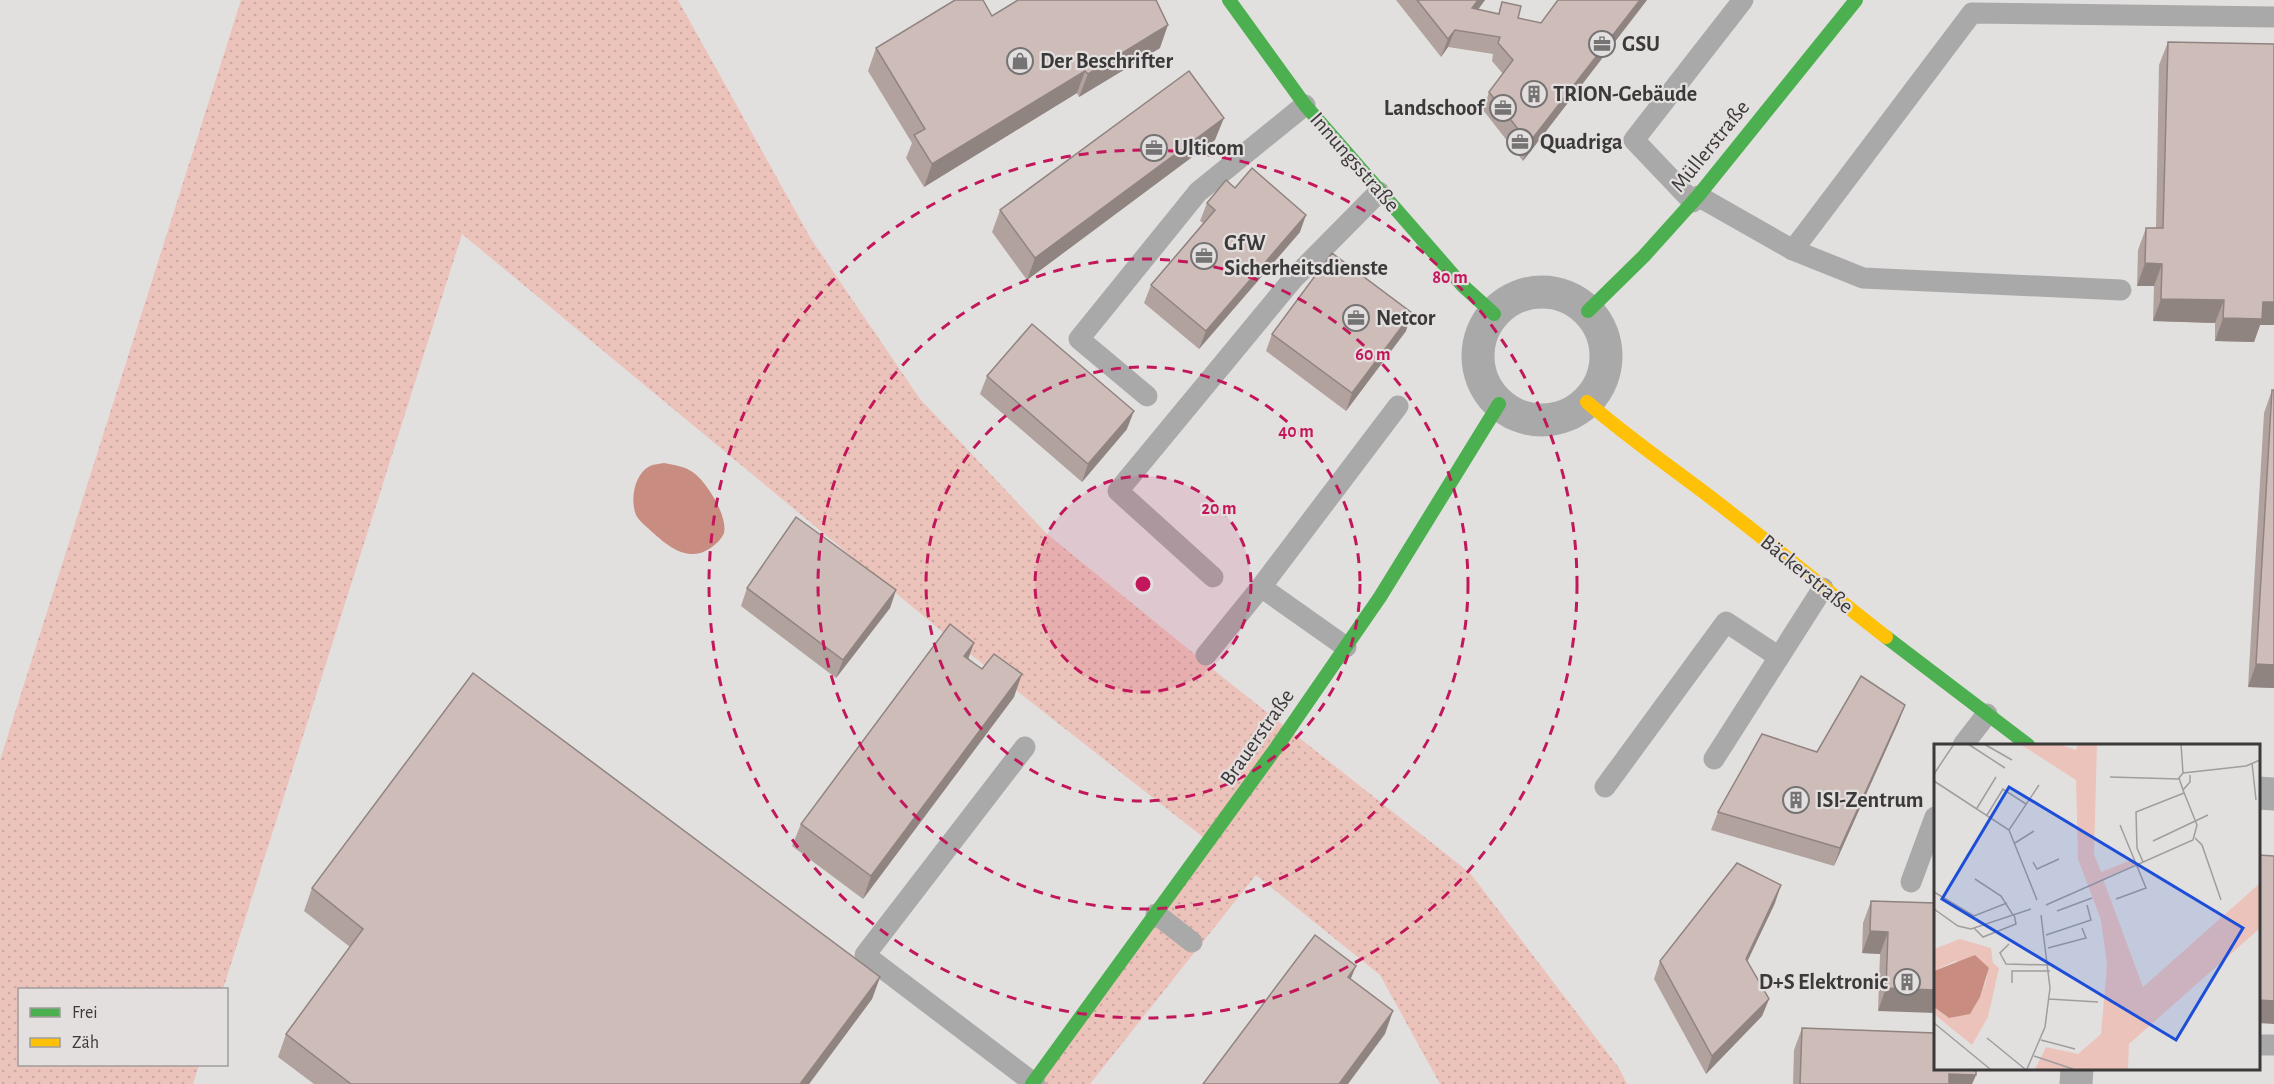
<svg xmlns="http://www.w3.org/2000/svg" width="2274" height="1084" viewBox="0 0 2274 1084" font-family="'Alegreya Sans',sans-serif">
<defs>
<pattern id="grass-dots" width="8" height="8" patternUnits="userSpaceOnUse" patternTransform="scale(1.5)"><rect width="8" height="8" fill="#ecc3bb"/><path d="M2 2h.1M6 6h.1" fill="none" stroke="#cba8a2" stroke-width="1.8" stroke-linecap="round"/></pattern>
</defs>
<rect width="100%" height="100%" fill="#e2e0df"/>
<path fill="url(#grass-dots)" d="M241,0H678L811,239L920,399L1047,534L1230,683L1470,873L1619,1068L1627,1084H1440L1380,975L1256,875L1090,1084H1035L1208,841L956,643L462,234L223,989L20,990V1064L199,1065L193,1084H0V760Z"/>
<path fill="#c88d80" d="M664,463C674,465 685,466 694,473C707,483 728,516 724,533C722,539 714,546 709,549C687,563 667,545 652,532C647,527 639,521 636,515C630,500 634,474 650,466C654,464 660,464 664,463Z"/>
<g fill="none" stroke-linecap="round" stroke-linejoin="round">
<g stroke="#aaa9a9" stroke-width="21">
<path d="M1698,196L1793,250L1863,278L2121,290"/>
<path d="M1693,202L1634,140L1743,0"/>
<path d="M1793,250L1972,13L2274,17"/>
<path d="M1147,396L1079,339L1198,192L1305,105"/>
<path d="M1213,577L1118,491L1293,279L1379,192"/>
<path d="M1261,587L1346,647"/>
<path d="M1206,655L1261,587L1398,406"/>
<path d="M1963,745L1987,714"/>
<path d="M1025,747L865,955L1035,1084"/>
<path d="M1714,759L1823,588"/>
<path d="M1605,787L1726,622L1779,657"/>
<path d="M1911,882L1935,817"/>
<path d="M1156,914L1192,942"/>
<path d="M2258,1045H2274"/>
</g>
<g stroke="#aaa9a9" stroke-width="33">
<circle cx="1542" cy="356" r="64"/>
<path d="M2258,793L2274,794"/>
<path d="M2076,1084L2077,1068"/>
</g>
<g stroke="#4caf50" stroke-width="14">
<path d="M1229,0L1305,105L1462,285L1494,314"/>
<path d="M1588,311L1644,256L1698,196L1856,0"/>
<path d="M1886,637L2028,745"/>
<path d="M1032,1084L1276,748L1380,597L1499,404"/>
</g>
<path stroke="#ffc107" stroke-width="14" d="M1587,402C1633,442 1684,476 1732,514C1784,554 1834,597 1886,637"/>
</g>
<g fill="#b1a29e">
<path d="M1396,0H1485L1478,10L1498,14L1502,2L1518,18L1541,23L1647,0L1523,161L1483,110L1489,92L1503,74L1492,61L1493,54L1448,47L1441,57Z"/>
<path d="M992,16L1160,48L1079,97L1077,93L924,187L906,158L912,143L868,71L876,48Z"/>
<path d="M2168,42L2274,44V325H2260L2254,342L2215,341V323L2153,321L2154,286H2137L2138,250L2146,228H2156L2159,65Z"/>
<path d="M1215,140L1027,280L992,232L1000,210Z"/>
<path d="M1235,188L1300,232L1199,349L1144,303L1151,285L1203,223L1200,221L1207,203Z"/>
<path d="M1406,331L1346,411L1266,351L1272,334Z"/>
<path d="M987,376L1127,429L1082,482L980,394Z"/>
<path d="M2272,390L2274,688L2248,687L2264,413Z"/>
<path d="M747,588L896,590L890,608L836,678L741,606Z"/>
<path d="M968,658L1014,697L863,899L792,846L801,824Z"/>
<path d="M1905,705L1898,723L1834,866L1711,830L1718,812Z"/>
<path d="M312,888L880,977L872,999L809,1084H314L278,1057L286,1034L350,947L304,911Z"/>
<path d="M1871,901L1935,903L1878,1011L1880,954L1862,953L1863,923Z"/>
<path d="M1775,903L1747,961L1769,999L1762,1016L1706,1074L1654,979L1660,961Z"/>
<path d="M1802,1028L1976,1075L1972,1084H1793L1794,1050Z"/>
</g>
<g fill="#908481">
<path d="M1478,0H1485L1465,26L1472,8Z"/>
<path d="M1640,0H1647L1523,161L1529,143Z"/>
<path d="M1168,25L1160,48L1079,97L1088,74Z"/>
<path d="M1455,30L1448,47L1441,57L1448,39Z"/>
<path d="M1085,71L1077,93L924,187L932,164Z"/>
<path d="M1224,118L1215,140L1027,280L1035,258Z"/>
<path d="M1306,215L1300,232L1199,349L1206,331Z"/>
<path d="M2145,263L2162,264L2154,286H2137Z"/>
<path d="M2161,299L2224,300L2215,323L2153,321Z"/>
<path d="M2263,302H2274V325H2260L2254,342L2215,341L2223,318Z"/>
<path d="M1412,313L1406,331L1346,411L1352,393Z"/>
<path d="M1134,411L1127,429L1082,482L1088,464Z"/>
<path d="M896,590L890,608L836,678L843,660Z"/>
<path d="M974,643L966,665L964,656Z"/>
<path d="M2256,664L2274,665V688L2248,687Z"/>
<path d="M1022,674L1014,697L863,899L871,876Z"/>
<path d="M1905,705L1898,723L1834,866L1840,848Z"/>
<path d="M1781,885L1775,903L1740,977L1746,959Z"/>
<path d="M1870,931L1888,932L1880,954L1862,953Z"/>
<path d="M1356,966L1347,988L1348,977Z"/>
<path d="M880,977L872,999L809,1084H800Z"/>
<path d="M1886,988L1935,990V1013L1878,1011Z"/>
<path d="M1769,999L1762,1016L1706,1074L1712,1056Z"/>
<path d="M2258,1000L2274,1001V1024L2258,1023Z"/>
<path d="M1393,1011L1385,1034L1348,1084H1339Z"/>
<path d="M1949,1074L1976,1075L1972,1084H1945Z"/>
</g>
<g fill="#cebcb8" stroke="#908481" stroke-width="1.5">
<path d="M955,0H983L992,16L1018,0H1156L1168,25L1088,74L1085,71L932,164L914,135L925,129L876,48Z"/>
<path d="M1417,0H1478L1472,8L1499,14L1502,2L1521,6L1518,18L1541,23L1558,0H1640L1529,143L1489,92L1513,60L1498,43L1500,37L1455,30L1448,39Z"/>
<path d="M2168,42L2274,44V302H2263L2262,319L2223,318L2224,300L2161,299L2162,264L2145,263L2146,228H2163Z"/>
<path d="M1189,71L1224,118L1035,258L1000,210Z"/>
<path d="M1252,168L1306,215L1206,331L1151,285L1215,210L1207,203L1226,180L1235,188Z"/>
<path d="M1332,253L1412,313L1352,393L1272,334Z"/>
<path d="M1032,324L1134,411L1088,464L987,376Z"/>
<path d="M2272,390H2274V665L2256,664Z"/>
<path d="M796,517L896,590L843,660L747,588Z"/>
<path d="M950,624L974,643L964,656L982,669L994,654L1022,674L871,876L801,824Z"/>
<path d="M473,673L880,977L800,1084H351L286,1034L363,929L312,888Z"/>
<path d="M1861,676L1905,705L1840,848L1718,812L1762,734L1817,752Z"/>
<path d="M2258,855L2274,856V1001L2258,1000Z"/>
<path d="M1737,863L1781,885L1746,959L1769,999L1712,1056L1660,961Z"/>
<path d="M1871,901L1935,903V990L1886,988L1888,932L1870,931Z"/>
<path d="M1315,935L1356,966L1348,977L1393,1011L1339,1084H1203Z"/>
<path d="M1802,1028L1935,1033V1068H1976V1075L1949,1074V1084H1800Z"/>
</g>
<circle cx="1143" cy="584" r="108" fill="#c2185b" fill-opacity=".12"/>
<g fill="none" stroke="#c2185b" stroke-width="3" stroke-dasharray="10 8">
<circle cx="1143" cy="584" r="108"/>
<circle cx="1143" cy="584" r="217"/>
<circle cx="1143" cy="584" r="325"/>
<circle cx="1143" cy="584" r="434"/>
</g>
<defs>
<symbol id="office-ring" viewBox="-11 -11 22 22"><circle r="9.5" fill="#e3dfde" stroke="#757373" stroke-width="1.5"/><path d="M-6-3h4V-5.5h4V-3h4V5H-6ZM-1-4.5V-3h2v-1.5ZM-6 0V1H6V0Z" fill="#757373"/></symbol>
<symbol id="shop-ring" viewBox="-11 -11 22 22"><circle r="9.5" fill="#e3dfde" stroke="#757373" stroke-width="1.5"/><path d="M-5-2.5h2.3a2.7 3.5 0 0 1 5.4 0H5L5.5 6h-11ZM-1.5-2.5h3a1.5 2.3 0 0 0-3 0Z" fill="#757373"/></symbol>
<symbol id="building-ring" viewBox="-11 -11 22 22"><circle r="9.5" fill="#e3dfde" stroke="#757373" stroke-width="1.5"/><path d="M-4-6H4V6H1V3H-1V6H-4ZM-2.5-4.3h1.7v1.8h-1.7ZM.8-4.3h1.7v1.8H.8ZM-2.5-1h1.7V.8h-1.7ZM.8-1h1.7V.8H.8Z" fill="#757373"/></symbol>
</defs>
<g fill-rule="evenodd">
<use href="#office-ring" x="1587" y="29" width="30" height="30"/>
<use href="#shop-ring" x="1005" y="46" width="30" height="30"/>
<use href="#building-ring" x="1519" y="79" width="30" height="30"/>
<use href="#office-ring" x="1488" y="93" width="30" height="30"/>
<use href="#office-ring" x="1505" y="127" width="30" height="30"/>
<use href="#office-ring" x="1139" y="133" width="30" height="30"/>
<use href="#office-ring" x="1189" y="241" width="30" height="30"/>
<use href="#office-ring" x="1341" y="303" width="30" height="30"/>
<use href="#building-ring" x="1781" y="785" width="30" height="30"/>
<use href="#building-ring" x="1892" y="967" width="30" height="30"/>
</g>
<g text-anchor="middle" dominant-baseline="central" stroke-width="4.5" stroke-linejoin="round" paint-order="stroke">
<g font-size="22" font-weight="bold" fill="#3b3939" stroke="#e3dfde" text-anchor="start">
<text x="1622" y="44">GSU</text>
<text x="1040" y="61">Der Beschrifter</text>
<text x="1553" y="94">TRION-Gebäude</text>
<text x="1484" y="108" text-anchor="end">Landschoof</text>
<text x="1540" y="142">Quadriga</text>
<text x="1174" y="148">Ulticom</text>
<text x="1224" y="243">GfW<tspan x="1224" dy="25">Sicherheitsdienste</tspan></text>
<text x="1376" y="318">Netcor</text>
<text x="1816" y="800">ISI-Zentrum</text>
<text x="1888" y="982" text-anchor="end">D+S Elektronic</text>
</g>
<g font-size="22" fill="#3b3939" stroke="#e3dfde">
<text transform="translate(1710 146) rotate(-51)">Müllerstraße</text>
<text transform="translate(1355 162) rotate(49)">Innungsstraße</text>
<text transform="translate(1807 574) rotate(39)">Bäckerstraße</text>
<text transform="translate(1257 737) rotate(-55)">Brauerstraße</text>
</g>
</g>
<g transform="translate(1934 744)">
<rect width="326" height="326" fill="#e2e0df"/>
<path d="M86,0H125L142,6L144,0H163L160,110L167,128L200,115L202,120L169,135L209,243L325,140V185L195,300L194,325H101L112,303L144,310L167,290L173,221L167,176L144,115L142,36ZM26,195L57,204L59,219L65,224L54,273L38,301L0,270V263L15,274L46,253L52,237L55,224L21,217L0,227V205Z" fill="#ecc3bb"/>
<path d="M41,211L55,224L46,253L36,270L15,274L0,263V227Z" fill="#c88d80"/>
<path fill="none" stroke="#9f9d9d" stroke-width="1.5" d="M34,0L71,24M50,0L78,16M247,0L249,29M318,19L322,56M0,30L20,0M256,31V38L249,46L245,34L249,29L312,22L326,16M176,33L245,35M0,37L75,86L103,156M43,64L62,33M53,71L69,45L92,60M75,86L105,41M261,94L268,101L287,156M219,97L274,71M81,99L100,87M99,118L103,125L125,115M209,118L203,104L202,68L250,49M41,135L67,152L79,171M0,148L40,172L73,159M182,155L212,144L186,81M112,161L259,96L263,81L249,46M0,165L24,182L37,185L97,165M123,167L158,154M40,184L49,193L82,180L80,170M112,191L157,176L153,161M75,200L66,209L72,220L115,221M114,204L152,194L148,184M78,239V227H116M115,255L164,258M0,279L56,325M53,294L91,325M107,296L141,305M100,312L139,325M93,325L111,283L116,244L107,171"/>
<path fill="#1d4ed8" fill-opacity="0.15" stroke="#1d4ed8" stroke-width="3" d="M75,43L309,184L242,296L8,155Z"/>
<rect width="326" height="326" fill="none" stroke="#3b3939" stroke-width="3"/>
</g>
<circle cx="1143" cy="584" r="9" fill="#c2185b" stroke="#e3dfde" stroke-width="3"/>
<g font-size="18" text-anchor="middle" font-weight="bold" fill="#c2185b" stroke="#e3dfde" stroke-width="4.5" stroke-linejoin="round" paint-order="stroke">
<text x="1450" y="283">80 m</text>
<text x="1373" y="360">60 m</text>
<text x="1296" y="437">40 m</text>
<text x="1219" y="514">20 m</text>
</g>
<rect x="18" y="988" width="210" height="78" fill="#e3dfde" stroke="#a09d9c" stroke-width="1.5"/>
<rect x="30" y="1008" width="30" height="9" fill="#4caf50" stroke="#a09d9c" stroke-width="1.5"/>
<text x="72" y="1018" font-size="18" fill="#3b3939">Frei</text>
<rect x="30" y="1038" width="30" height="9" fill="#ffc107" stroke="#a09d9c" stroke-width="1.5"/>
<text x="72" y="1048" font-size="18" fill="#3b3939">Zäh</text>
</svg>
